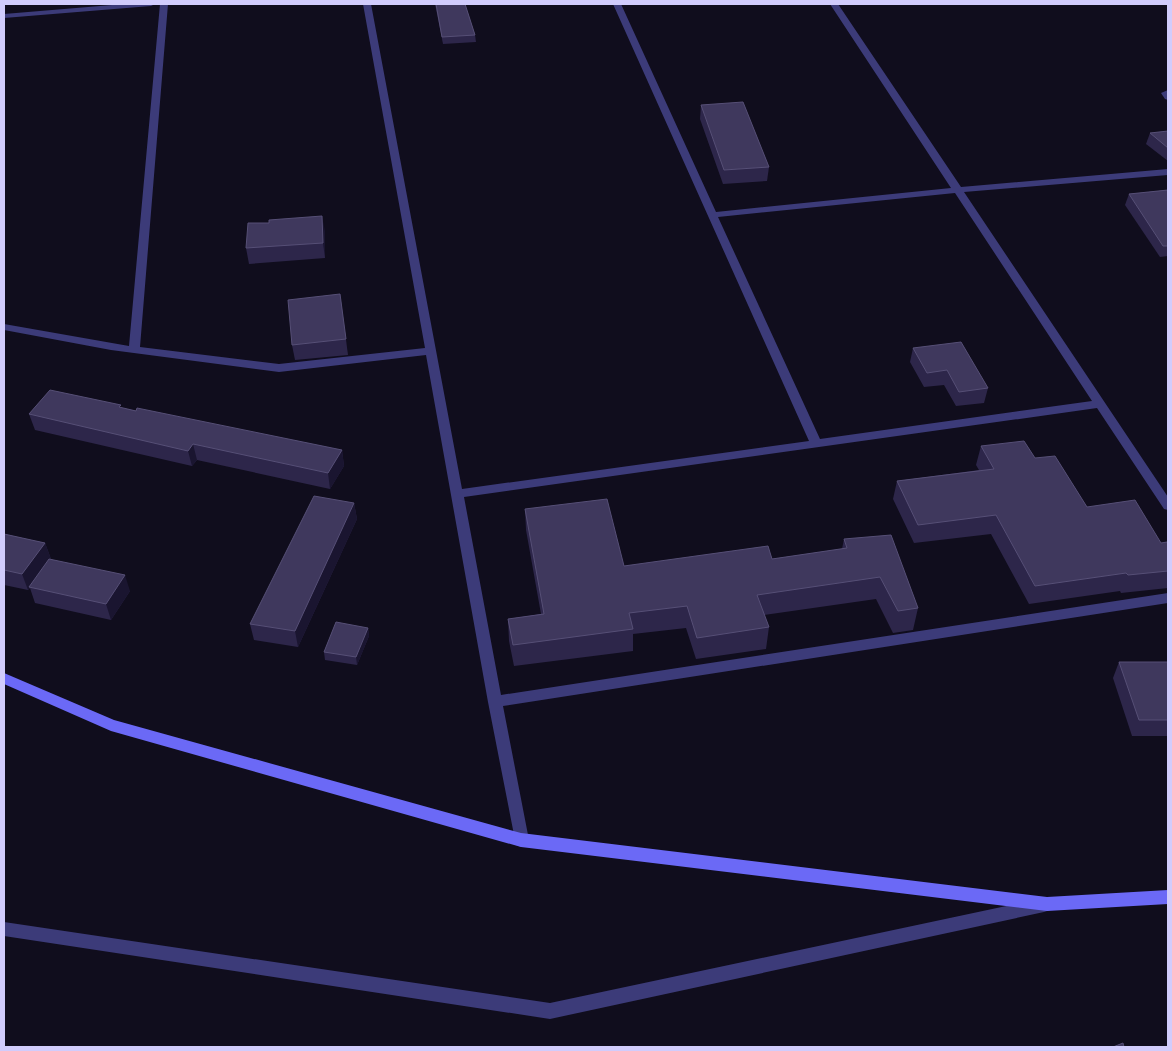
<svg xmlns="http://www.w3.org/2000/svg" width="1172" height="1051" viewBox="0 0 1172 1051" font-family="'Varela Round',sans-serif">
<rect width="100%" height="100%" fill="#100d1d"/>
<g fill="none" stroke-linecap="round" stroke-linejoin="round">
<g fill="#3c3b79" fill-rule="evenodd">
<path d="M124,4H155L151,6L4,18V14Z"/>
<path d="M160,4H168L140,347L279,364L425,348L363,4H371L462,489L809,441L613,4H621L716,212L951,188L830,4H838L961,187L1168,169V175L964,192L1168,497V510L1164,509L1097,408L464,497L501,695L1168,593V603L503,706L529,840L526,845L521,847L516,845L488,702L426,355L279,372L111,350L4,330V324L129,346ZM955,193L1092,401L820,439L718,217Z"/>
<path d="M1168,90V100L1165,99L1161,93Z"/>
<path d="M1044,898L1050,900L1052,905L1050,910L1044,912L550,1019L4,936V922L550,1003Z"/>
</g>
<path fill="#6b69f6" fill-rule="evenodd" d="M4,673L114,720L521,833L1047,897L1168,890V904L1047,911L521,847L111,731L4,684Z"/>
</g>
<g fill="#2d264a">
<path d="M435,4H465L475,35L476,42L443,44Z"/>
<path d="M701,105L769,167L767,181L723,184L700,119Z"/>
<path d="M1168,131V161L1146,144L1150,133Z"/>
<path d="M1168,190V256L1160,257L1125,205L1129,194Z"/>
<path d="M325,231V258L249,264L246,248Z"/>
<path d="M340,294L348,355L295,360L292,345Z"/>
<path d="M913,348L988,388L984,403L956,406L944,385L924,387L910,362Z"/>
<path d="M122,408L342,450L344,466L330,489L197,460L192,466L35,430L29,414Z"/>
<path d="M981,446L1035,458L1087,507L1161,543L1168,544V588L1121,593L1120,591L1029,604L991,534L914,543L893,499L897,481L979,470L976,465Z"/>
<path d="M354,503L357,519L298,647L254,640L250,624Z"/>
<path d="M525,509L624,566L772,559L842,549L844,539L918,608L913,630L893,633L876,599L764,615L769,627L766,649L696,659L686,628L633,634V651L514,666L509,641L508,619L541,614L526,530Z"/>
<path d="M4,534L45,543L51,559L130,591L111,620L35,603L30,588L28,590L4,585Z"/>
<path d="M368,628L369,636L357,665L325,660L324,652Z"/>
<path d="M1119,662H1168V736H1132L1113,678Z"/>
</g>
<g fill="#1a1530">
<path d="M322,216L325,231V258L323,243Z"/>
<path d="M193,444L197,460L192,466L188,451Z"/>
<path d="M342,450L344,466L330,489L328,473Z"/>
<path d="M354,503L357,519L298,647L295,631Z"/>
<path d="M45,543L51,559L30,587H29L30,588L28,590L22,574Z"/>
<path d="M125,575L130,591L111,620L106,604Z"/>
<path d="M368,628L369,636L357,665L356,657Z"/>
</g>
<g fill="#3f385d" stroke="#564f76">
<path d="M436,4H465L475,35L442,37Z"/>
<path d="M743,102L769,167L724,170L701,105Z"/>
<path d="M1168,131V148L1150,133Z"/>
<path d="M1168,190V246H1163L1129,194Z"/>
<path d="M322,216L323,243L246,248L248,223H269V220Z"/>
<path d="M340,294L346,339L292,345L288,300Z"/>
<path d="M961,342L988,388L959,392L947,370L927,373L913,348Z"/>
<path d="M50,390L121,405L119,407L136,411L137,408L342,450L328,473L193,444L188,451L29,414Z"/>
<path d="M1024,441L1035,458L1055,456L1087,507L1135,500L1161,543L1167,542L1168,544V571L1128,575L1126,573L1035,586L996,515L918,525L897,481L994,469L981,446Z"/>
<path d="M314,496L354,503L295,631L250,624Z"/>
<path d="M607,499L624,566L768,546L772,559L847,548L844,539L891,535L918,608L898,611L880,577L757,595L769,627L697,638L687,606L629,613L633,629L513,645L508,619L544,614L525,509Z"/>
<path d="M4,534L45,543L22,574L4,570Z"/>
<path d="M49,559L125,575L106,604L29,587Z"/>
<path d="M336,622L368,628L356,657L324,652Z"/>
<path d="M1119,662H1168V720H1139Z"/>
<path d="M1123,1043L1124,1047H1113Z"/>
</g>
<rect width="1172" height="1051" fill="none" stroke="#d1ccfc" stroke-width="10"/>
</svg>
